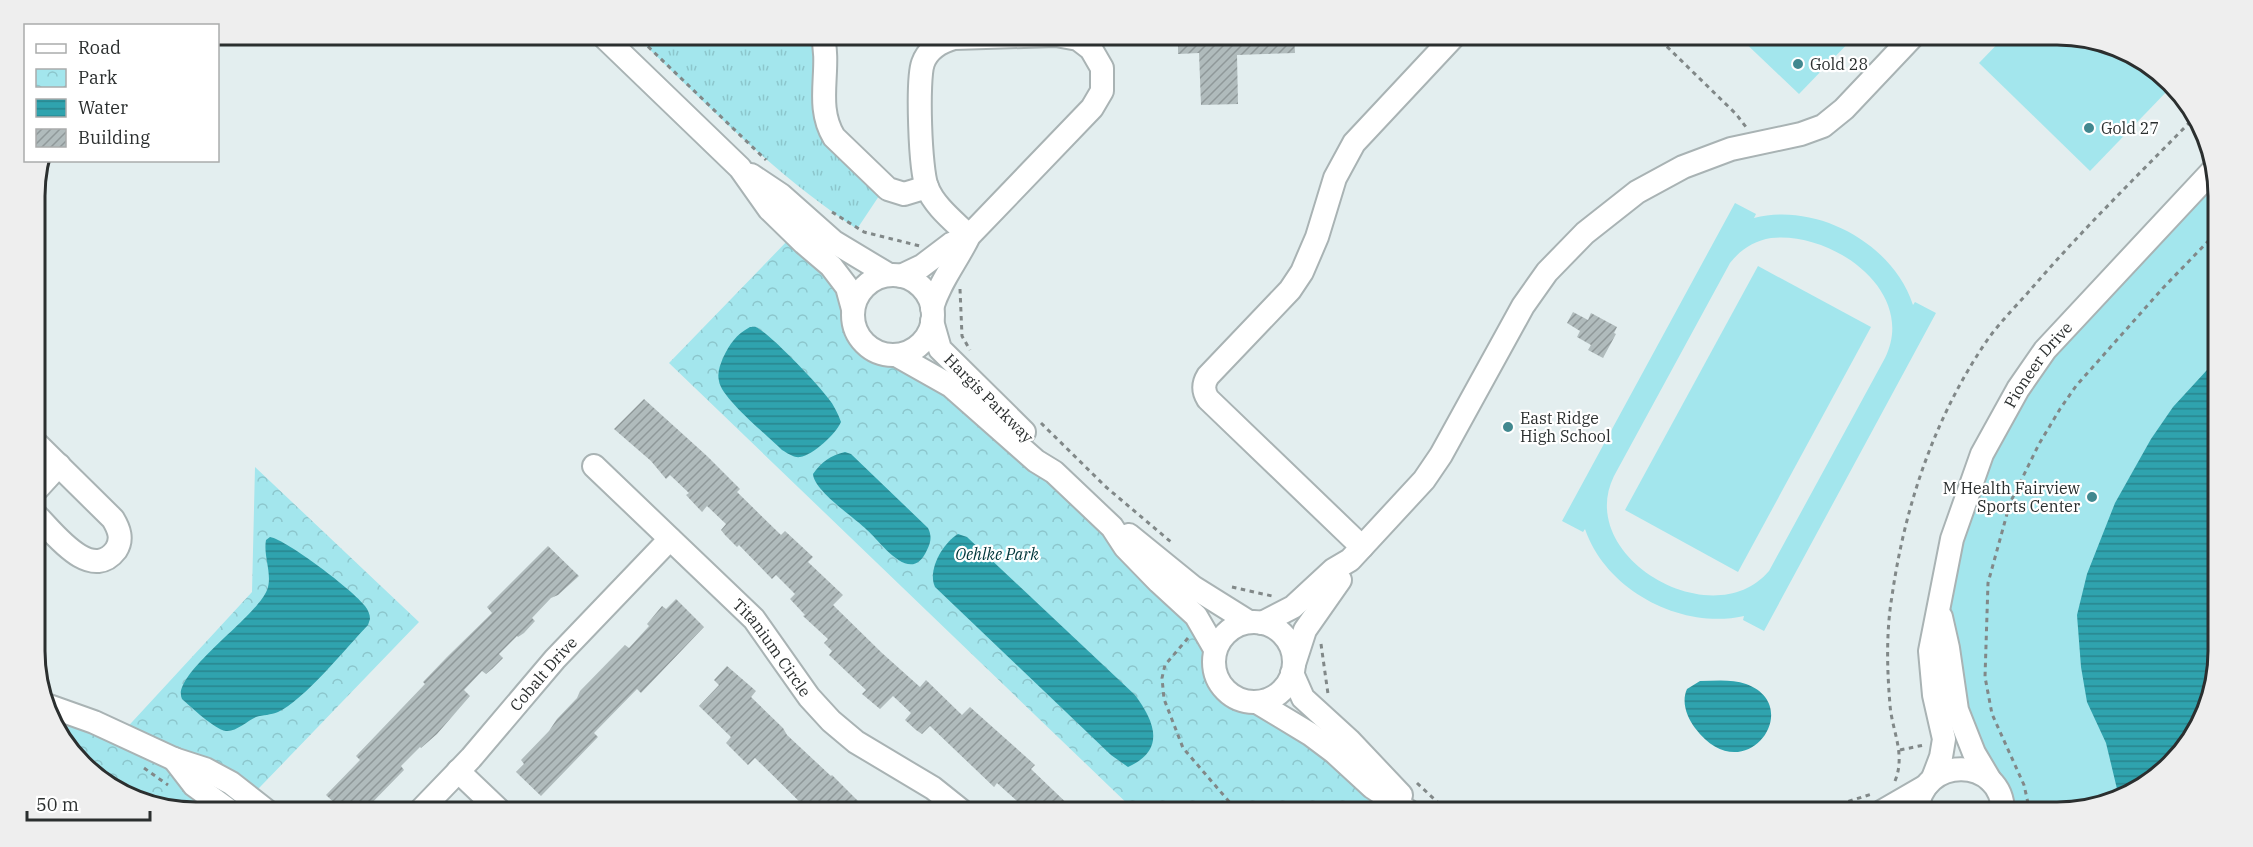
<svg xmlns="http://www.w3.org/2000/svg" width="2253" height="847" viewBox="0 0 2253 847" font-family="'IBM Plex Serif',serif">
<defs>
<pattern id="grass-tufts" width="24" height="20" patternUnits="userSpaceOnUse" patternTransform="scale(1.5)"><rect width="24" height="20" fill="#a3e6ed"/><path d="M3 7l-1-3M5 7V3M7 7l1-3M15 17l-1-3M17 17v-4M19 17l1-3" fill="none" stroke="#8cc6cc"/></pattern>
<pattern id="park-crowns" width="20" height="18" patternUnits="userSpaceOnUse" patternTransform="scale(1.5)"><rect width="20" height="18" fill="#a3e6ed"/><path d="M2 6a3 3 0 1 1 6 0M12 15a3 3 0 1 1 6 0" fill="none" stroke="#8cc6cc"/></pattern>
<pattern id="water-rules" width="6" height="5" patternUnits="userSpaceOnUse" patternTransform="scale(1.5)"><rect width="6" height="5" fill="#2fa3ae"/><path d="M0 2.5h6" fill="none" stroke="#28858e"/></pattern>
<pattern id="building-hatch" width="6" height="6" patternUnits="userSpaceOnUse" patternTransform="scale(1.5)"><rect width="6" height="6" fill="#b0bbbc"/><path d="M-1 1l2-2M0 6l6-6M5 7l2-2" fill="none" stroke="#8f9899"/></pattern>
</defs>
<rect width="100%" height="100%" fill="#e3eeef"/>
<path fill="url(#grass-tufts)" d="M635,35H822L823,105L885,187L857,229C774,174 705,103 635,35Z"/>
<g fill="url(#park-crowns)">
<path d="M792,236L827,268L845,307L849,333L861,348L873,355L923,376L1036,467L1187,615L1205,651L1209,676L1219,692L1231,701L1276,720L1396,812H1136L669,363Z"/>
<path d="M255,467L419,622L236,812H196L145,804L74,757L61,731L68,713L121,734L252,592Z"/>
</g>
<g fill="#a3e6ed" fill-rule="evenodd">
<path d="M2007,34L2057,35L2108,43L2172,86L2090,171L1979,63Z"/>
<path d="M1737,35H1856L1799,94Z"/>
<path d="M2217,175L2218,651L2210,702L2155,779L2067,812H2003L1948,648L1952,539L2018,389Z"/>
<path d="M1735,203L1756,214L1754,218C1816,202 1893,243 1913,305L1915,302L1936,313L1764,631L1743,620L1744,616C1682,630 1606,591 1585,529L1583,532L1562,521ZM1771,238C1832,231 1918,291 1885,358L1769,571C1713,637 1574,557 1614,476L1730,263C1741,249 1754,241 1771,238Z"/>
<path d="M1758,266L1871,327L1738,572L1625,510Z"/>
</g>
<g fill="url(#water-rules)">
<path d="M750,327C755,327 755,326 759,329C773,337 818,384 828,398C834,405 838,414 841,422C836,434 813,455 800,457C794,458 787,453 782,450C768,436 721,398 719,381C717,373 720,365 723,358C730,343 736,335 750,327Z"/>
<path d="M2218,358V651L2210,702L2155,779L2118,793L2106,743L2087,702L2081,667L2077,615L2087,574L2115,503L2151,439L2173,407Z"/>
<path d="M845,452L851,454L928,528C932,536 931,542 927,550C911,587 881,542 867,530C854,517 814,491 813,474C822,461 830,456 845,452Z"/>
<path d="M958,534L967,537L1135,695C1155,722 1166,750 1128,767L1111,755L935,587C927,570 943,543 958,534Z"/>
<path d="M270,537C287,540 354,591 365,606C368,610 370,614 370,619L368,625C347,647 303,701 278,712C271,715 263,715 256,717C247,721 236,732 226,731C214,729 191,707 182,699C170,675 257,617 267,590C273,575 263,556 266,540Z"/>
<path d="M1700,681C1715,681 1732,679 1746,684C1807,706 1744,794 1695,728C1687,717 1681,702 1687,689Z"/>
</g>
<g fill="url(#building-hatch)">
<path d="M1178,34H1294L1295,53L1237,55L1238,104L1201,105L1199,53L1178,54Z"/>
<path d="M1573,312L1588,320L1591,313L1617,327L1614,333L1616,334L1603,358L1588,350L1591,345L1577,337L1580,331L1567,323Z"/>
<path d="M644,399L707,456L740,489L737,492L781,535L785,531L813,557L808,562L843,595L833,605L882,653L920,687L926,680L962,715L970,707L1035,765L1031,769L1076,812H1022L1013,805L1017,801L997,783L994,787L930,726L922,734L916,730L905,720L911,713L893,696L880,709L862,694L866,690L829,655L832,651L824,643L828,639L803,616L805,615L790,599L795,594L776,575L772,579L739,545L737,547L725,535L721,530L726,524L707,506L702,512L686,495L689,493L670,475L666,479L651,461L614,429Z"/>
<path d="M548,546L579,576L558,595L551,598L532,618L535,621L524,633L518,637L517,636L499,654L503,658L492,669L486,674L482,671L464,690L470,696L437,734L421,748L420,747L401,766L404,770L363,812H344L326,795L360,760L356,756L425,684L423,682L447,657L492,613L487,607Z"/>
<path d="M676,599L704,627L641,693L637,689L594,733L598,737L541,796L516,772L524,764L521,760L549,731L557,719L577,698L580,691L625,645L629,648L649,626L647,624L662,606L666,609Z"/>
<path d="M727,666L756,691L751,697L783,728L787,735L831,776L832,775L869,812H810L755,758L748,765L726,743L731,737L699,706L719,685L714,680Z"/>
</g>
<g fill="none" stroke-linecap="round" stroke-linejoin="round">
<defs>
<g id="minor">
<path d="M601,34L740,168L769,209L804,243L831,266L847,287L853,309"/>
<path d="M822,34C832,69 814,104 834,137L888,189L904,194L927,187"/>
<path d="M751,175L781,195L834,242L889,275"/>
<circle cx="893" cy="315" r="40"/>
<path d="M901,276L922,266L951,244L968,237"/>
<path d="M932,308C940,281 957,261 969,236L1092,108L1102,91V68L1091,49L1078,39L1056,35L954,38C940,42 928,49 923,63C917,79 920,171 927,187C934,206 955,222 969,236"/>
<path d="M932,321L940,349L1024,432"/>
<path d="M896,355L951,386L1036,461L1054,472L1112,527L1125,547L1159,582L1196,616L1215,649"/>
<path d="M36,443L113,519C119,529 123,539 116,550C91,583 54,533 37,516"/>
<path id="s1" d="M594,466L754,619L809,697L831,721L856,742L933,788L963,812"/>
<path d="M37,489L59,465"/>
<path d="M1129,535L1193,587L1249,622"/>
<path d="M1362,547L1208,399C1203,391 1203,384 1208,376L1290,290L1302,272L1317,237L1335,178L1354,143L1456,34"/>
<path d="M1941,617L1948,648L1957,710L1974,753L1990,780"/>
<circle cx="1254" cy="662" r="40"/>
<path d="M1262,623L1293,607L1333,570L1350,560L1424,480L1441,455L1523,306L1547,272L1585,233L1637,192L1683,167L1731,149L1801,134L1823,126L1844,109L1915,34"/>
<path d="M1294,664L1305,630L1340,580"/>
<path d="M1292,673L1303,698L1349,740L1401,795"/>
<path d="M1257,702L1310,734L1334,752L1372,787L1410,812"/>
<path d="M49,706L94,722L174,759L205,769L231,783L268,812"/>
<path d="M174,759L194,785L231,812"/>
<path d="M458,771L501,812"/>
<path id="s2" d="M1933,778L1941,757L1944,739L1934,695L1930,651L1952,539L1982,454L2018,389L2045,350L2214,169"/>
<path id="s3" d="M419,812L471,758L555,659L670,539"/>
<path d="M1881,812L1926,786"/>
<path d="M1917,812C1921,754 2003,756 2003,812"/>
</g>
</defs>
<use href="#minor" stroke="#a9b3b4" stroke-width="26"/>
<g stroke="#818888" stroke-width="3" stroke-dasharray="4.5 4.5" stroke-linecap="butt">
<path d="M635,34L766,160"/>
<path d="M1654,34L1736,114L1746,127"/>
<path d="M832,212L864,232L920,246"/>
<path d="M960,289L962,336L970,350"/>
<path d="M1041,423L1106,487L1171,542"/>
<path d="M1232,587L1272,596"/>
<path d="M1188,638L1165,665L1162,678L1164,699L1183,748L1238,812"/>
<path d="M1321,644L1328,694"/>
<path d="M1900,750L1924,745"/>
<path d="M144,768L168,785"/>
<path d="M1895,781C1906,754 1892,731 1890,705C1887,669 1886,632 1892,596C1905,505 1935,416 1988,339C2001,321 2018,304 2032,288C2083,229 2138,175 2192,120"/>
<path d="M1417,783L1448,812"/>
<path d="M1814,812L1872,794"/>
<path d="M2030,812L2024,785L1992,714L1985,677L1988,583L2010,503L2039,444L2060,409L2076,386L2163,288L2217,232"/>
</g>
<use href="#minor" stroke="#fff" stroke-width="22"/>
</g>
<g fill="#41888f" stroke="#fff" stroke-width="2">
<circle cx="1798" cy="64" r="6"/>
<circle cx="2089" cy="128" r="6"/>
<circle cx="1508" cy="427" r="6"/>
<circle cx="2092" cy="497" r="6"/>
</g>
<g text-anchor="middle" dominant-baseline="central" stroke-width="4.5" stroke-linejoin="round" paint-order="stroke">
<g font-size="16" fill="#2b2f2f" stroke="#fff" text-anchor="start">
<text x="1810" y="64">Gold 28</text>
<text x="2101" y="128">Gold 27</text>
<text x="1520" y="418">East Ridge<tspan x="1520" dy="18">High School</tspan></text>
<text x="2080" y="488" text-anchor="end">M Health Fairview<tspan x="2080" dy="18">Sports Center</tspan></text>
</g>
<g font-size="16" fill="#2b2f2f" stroke="#fff">
<text stroke="none"><textPath href="#s2" startOffset="440">Pioneer Drive</textPath></text>
<text transform="translate(989 398) rotate(45)">Hargis Parkway</text>
<text stroke="none"><textPath href="#s1" startOffset="255">Titanium Circle</textPath></text>
<text stroke="none"><textPath href="#s3" startOffset="186">Cobalt Drive</textPath></text>
</g>
<g font-size="16" font-style="italic" fill="#00363a" stroke="#fff">
<text x="997" y="554">Oehlke Park</text>
</g>
</g>
<path d="M0 0H2253V847H0ZM196 45H2057A151 151 0 0 1 2208 196V651A151 151 0 0 1 2057 802H196A151 151 0 0 1 45 651V196A151 151 0 0 1 196 45Z" fill="#eee" fill-rule="evenodd"/>
<path fill="none" stroke="#2b2f2f" stroke-width="3" d="M196 45H2057A151 151 0 0 1 2208 196V651A151 151 0 0 1 2057 802H196A151 151 0 0 1 45 651V196A151 151 0 0 1 196 45Z"/>
<rect x="24" y="24" width="195" height="138" fill="#ffffff" stroke="#aaacac" stroke-width="1.5"/>
<rect x="36" y="44" width="30" height="9" fill="#ffffff" stroke="#aaacac" stroke-width="1.5"/>
<text x="78" y="54" font-size="18" fill="#2b2f2f">Road</text>
<rect x="36" y="69" width="30" height="18" fill="url(#park-crowns)" stroke="#aaacac" stroke-width="1.5"/>
<text x="78" y="84" font-size="18" fill="#2b2f2f">Park</text>
<rect x="36" y="99" width="30" height="18" fill="url(#water-rules)" stroke="#aaacac" stroke-width="1.5"/>
<text x="78" y="114" font-size="18" fill="#2b2f2f">Water</text>
<rect x="36" y="129" width="30" height="18" fill="url(#building-hatch)" stroke="#aaacac" stroke-width="1.5"/>
<text x="78" y="144" font-size="18" fill="#2b2f2f">Building</text>
<path d="M27 811v9h123v-9" fill="none" stroke="#2b2f2f" stroke-width="3"/>
<text x="36" y="811" font-size="18" fill="#2b2f2f" stroke="#ffffff" stroke-width="4.5" paint-order="stroke">50 m</text>
</svg>
